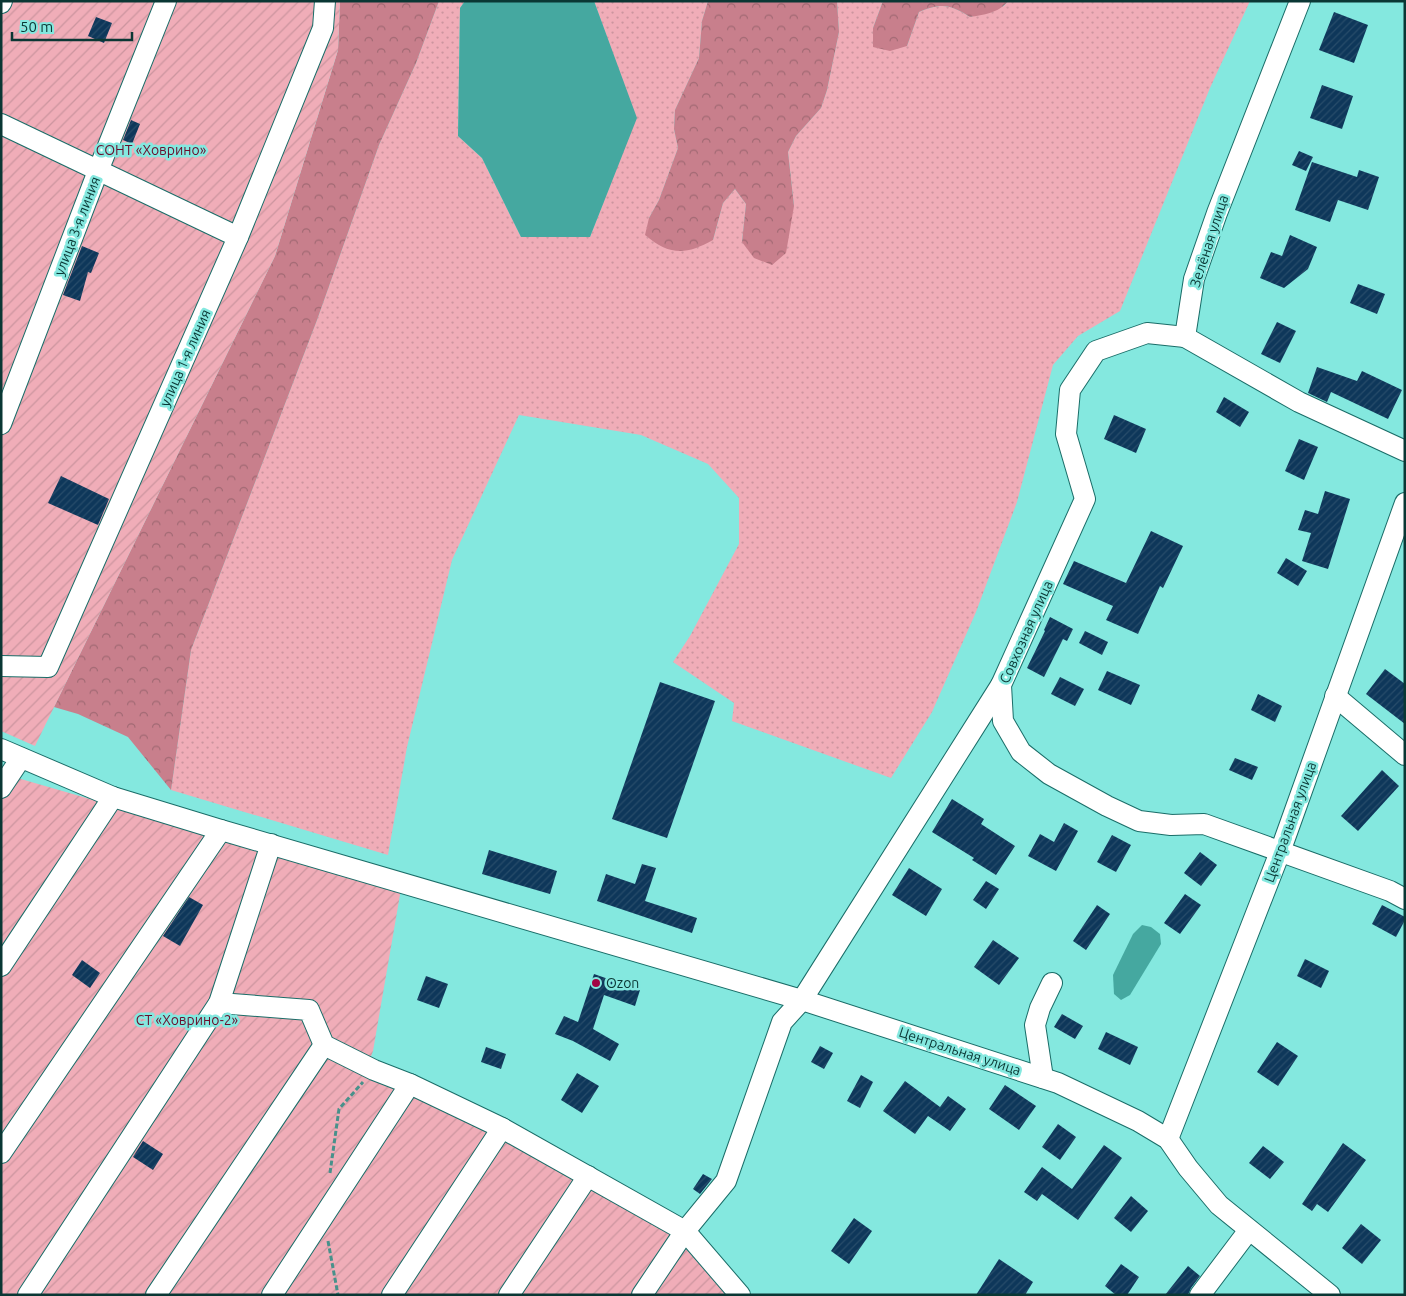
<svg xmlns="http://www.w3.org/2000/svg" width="1406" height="1296" viewBox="0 0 1406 1296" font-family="Ubuntu,sans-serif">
<defs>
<pattern id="grass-dots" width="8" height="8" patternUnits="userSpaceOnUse" patternTransform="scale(1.25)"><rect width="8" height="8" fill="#f0adb8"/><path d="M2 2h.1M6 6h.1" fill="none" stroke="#cc959f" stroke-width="1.8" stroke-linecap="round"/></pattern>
<pattern id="forest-crowns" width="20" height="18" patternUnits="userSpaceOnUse" patternTransform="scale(1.25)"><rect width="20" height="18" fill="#c87f8c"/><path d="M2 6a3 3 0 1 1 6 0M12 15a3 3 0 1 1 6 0" fill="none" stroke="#a16973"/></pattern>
<pattern id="garden-furrows" width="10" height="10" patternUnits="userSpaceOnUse" patternTransform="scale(1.25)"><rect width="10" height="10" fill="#f0adb8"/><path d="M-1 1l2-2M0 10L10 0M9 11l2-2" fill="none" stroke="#cc959f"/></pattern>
<pattern id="building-hatch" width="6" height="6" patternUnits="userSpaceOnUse" patternTransform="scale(1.25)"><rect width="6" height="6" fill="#0e375a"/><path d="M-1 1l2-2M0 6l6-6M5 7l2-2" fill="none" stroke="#274c6a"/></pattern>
</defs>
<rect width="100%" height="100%" fill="#84e8df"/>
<path fill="url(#grass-dots)" d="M439,1H465L460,8L458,136L482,158L521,237H590L636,118L594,1H708L702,21L699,58L675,110L674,129L678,148L659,200L649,218L713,240L723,203L735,189L746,204L742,242L794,206L788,152L796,136L821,108L827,90L839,32L837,1H883L873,28L907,46L919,12C942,3 949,4 970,17L1004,6L1008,1H1250L1210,88L1120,311L1078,336L1053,365L1017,502L976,612L932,712L891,778L732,721L734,703L673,662L690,636L739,544V498L708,464L641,435L519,415L452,560L407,747L388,855L171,790L191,650L317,320L379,145L416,63Z"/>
<g fill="url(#forest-crowns)">
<path d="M340,1H439L416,63L379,145L317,320L191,650L171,790L128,737L78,714L54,707L275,256L338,50Z"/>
<path d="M708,1H837L839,32L827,90L821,108L796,136L788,152L794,206L786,253L772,265L754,258L742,242L746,204L735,189L723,203L713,240C686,255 670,256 645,235L649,218L659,200L678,148L674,129L675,110L699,58L702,21Z"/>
<path d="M883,1H1008C999,13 983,15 970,17C949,4 942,3 919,12L907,46L890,51L873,47V28Z"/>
</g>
<g fill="url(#garden-furrows)">
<path d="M1,1H340L338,50L275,256L35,746L1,731Z"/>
<path d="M1,771L14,777L401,889L373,1051L365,1072L500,1136L673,1234L727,1295H1Z"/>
</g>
<g fill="#45a8a0">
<path d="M465,1H594L637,118L590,237H521L482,158L458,136L460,8Z"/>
<path d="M1142,925L1151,927L1160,934L1161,944L1130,995L1121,1000L1114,994L1113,975L1133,934Z"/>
</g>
<g fill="url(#building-hatch)">
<path d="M1334,12L1368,25L1354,63L1319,50Z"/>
<path d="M96,17L112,23L104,43L88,36Z"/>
<path d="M1322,85L1353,96L1342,129L1310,118Z"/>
<path d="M131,120L140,124L132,144L123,140Z"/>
<path d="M1299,151L1313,157L1306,171L1292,165Z"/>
<path d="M1312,162L1357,177L1359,170L1379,177L1368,210L1338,200L1330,222L1295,210Z"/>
<path d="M1290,235L1317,247L1308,269L1284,288L1260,278L1271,252L1282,256Z"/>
<path d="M82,246L99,253L91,273L88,272L80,301L63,295Z"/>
<path d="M1358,284L1385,294L1377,314L1350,303Z"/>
<path d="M1277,322L1296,331L1280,363L1261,354Z"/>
<path d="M1317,367L1357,381L1362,371L1402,390L1388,419L1331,392L1327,402L1308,393Z"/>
<path d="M1224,397L1249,412L1240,427L1216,412Z"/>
<path d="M1114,415L1146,429L1136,453L1104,439Z"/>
<path d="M1299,439L1318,447L1304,480L1285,471Z"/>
<path d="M61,476L109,499L98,525L48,503Z"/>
<path d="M1325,491L1350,499L1328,569L1302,561L1311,533L1298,530L1305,510L1318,514Z"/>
<path d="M1151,531L1183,546L1163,588L1160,586L1138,634L1106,620L1113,606L1063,584L1074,561L1126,583Z"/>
<path d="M1286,558L1307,571L1298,586L1277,573Z"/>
<path d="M1050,617L1073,629L1067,641L1063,639L1044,677L1027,668L1045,631L1044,630Z"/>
<path d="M1085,631L1108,642L1102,655L1079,643Z"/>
<path d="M1385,669L1405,684V724L1366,694Z"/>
<path d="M1107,671L1140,685L1131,705L1098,690Z"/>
<path d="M1060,677L1084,689L1075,706L1051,694Z"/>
<path d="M660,682L715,701L667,838L612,819Z"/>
<path d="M1258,694L1282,706L1275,722L1251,710Z"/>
<path d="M1235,758L1258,767L1252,780L1229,770Z"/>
<path d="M1382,770L1399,786L1358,831L1341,816Z"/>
<path d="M952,799L984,819L981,824L1015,846L996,875L972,860L974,858L932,832Z"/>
<path d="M1064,823L1078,831L1056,871L1028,856L1040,834L1054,842Z"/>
<path d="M1112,835L1131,845L1116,872L1097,862Z"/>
<path d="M489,850L557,871L550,894L482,874Z"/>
<path d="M1200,852L1217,865L1201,886L1184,873Z"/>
<path d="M642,864L656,868L645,901L697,918L692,933L597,901L606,874L635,884Z"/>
<path d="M909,868L942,889L926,916L892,895Z"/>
<path d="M986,881L999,889L986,909L973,900Z"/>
<path d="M1185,894L1201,905L1180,934L1164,923Z"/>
<path d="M189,897L203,905L180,946L163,936Z"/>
<path d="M1097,905L1110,914L1086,950L1073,941Z"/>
<path d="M1382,905L1405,917V920L1396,937L1372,924Z"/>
<path d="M993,940L1019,958L999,985L974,967Z"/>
<path d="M1305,959L1329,971L1321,988L1297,976Z"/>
<path d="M82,960L100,973L90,988L72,975Z"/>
<path d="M594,974L640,990L635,1006L604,995L593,1029L619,1044L610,1061L573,1041L555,1034L564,1016L578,1022Z"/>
<path d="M426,976L448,984L439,1008L417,1000Z"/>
<path d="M1062,1014L1083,1026L1075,1039L1054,1027Z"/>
<path d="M1106,1032L1138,1047L1130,1065L1098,1049Z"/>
<path d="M1277,1042L1298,1056L1278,1086L1257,1072Z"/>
<path d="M820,1046L833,1053L824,1069L811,1062Z"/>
<path d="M486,1047L506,1054L501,1069L481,1062Z"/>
<path d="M577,1073L599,1086L582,1113L561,1100Z"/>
<path d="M861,1075L873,1082L860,1108L847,1101Z"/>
<path d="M905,1081L940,1107L948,1096L966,1109L950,1131L928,1116L915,1134L883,1111Z"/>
<path d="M1005,1085L1036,1106L1019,1130L989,1109Z"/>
<path d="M1058,1124L1076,1137L1060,1160L1042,1147Z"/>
<path d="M143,1141L163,1154L153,1170L133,1157Z"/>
<path d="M1343,1143L1366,1160L1328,1212L1317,1204L1312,1211L1302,1204Z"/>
<path d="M1104,1145L1122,1158L1078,1220L1042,1194L1037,1201L1024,1192L1042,1167L1072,1189Z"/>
<path d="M1263,1146L1284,1162L1270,1179L1249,1163Z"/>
<path d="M703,1174L712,1179L700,1194L693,1189Z"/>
<path d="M1131,1196L1148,1211L1131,1232L1114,1218Z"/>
<path d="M854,1218L872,1231L849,1264L831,1251Z"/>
<path d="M1361,1224L1381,1240L1362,1264L1342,1248Z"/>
<path d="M999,1259L1033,1282L1025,1295H976Z"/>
<path d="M1121,1264L1139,1277L1127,1295H1116L1105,1286Z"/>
<path d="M1188,1266L1200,1276L1191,1288L1188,1295H1165Z"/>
</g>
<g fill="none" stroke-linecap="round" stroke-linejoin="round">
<defs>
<g id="minor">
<path d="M1300,1L1217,213L1194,279L1185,337L1299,402L1405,451"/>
<path d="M1,3L2,1"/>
<path d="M1,124L238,237"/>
<path d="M1185,337L1147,333L1096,351L1070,390L1066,434L1085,499L1001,685L1003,721L1021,752L1049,774L1107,806L1139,821L1171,825L1204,824L1390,891L1405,899"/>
<path d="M1,424L98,171L166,1"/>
<path d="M1,666L48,667L238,237L323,28L325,1"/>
<path d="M1335,696L1405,755"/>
<path d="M1,749L113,797L221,830L802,1000L1058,1083L1138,1121L1168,1139L1188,1168L1219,1205L1330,1295"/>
<path d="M1,788L21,758"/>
<path d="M1,966L113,797"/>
<path d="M219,1003L309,1010L324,1045L374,1070L410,1084L502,1128L685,1231L740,1295"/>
<path d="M1043,1078L1035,1025L1040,1008L1052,983"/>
<path d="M1168,1139L1280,852L1405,503"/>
<path d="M1,1153L221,830"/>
<path d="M28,1295L219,1003L271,844"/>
<path d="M156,1295L324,1045"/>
<path d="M272,1295L410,1084"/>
<path d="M392,1295L502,1128"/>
<path d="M509,1295L588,1176"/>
<path d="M642,1295L685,1231L726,1181L782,1022L802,1000L1001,685"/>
<path d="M1200,1295L1249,1230"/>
</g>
</defs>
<use href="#minor" stroke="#1a6d68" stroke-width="22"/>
<g stroke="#48918b" stroke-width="3" stroke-dasharray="5 2.5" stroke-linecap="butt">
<path d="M330,1173L339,1109L363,1082"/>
<path d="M328,1241L338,1295"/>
</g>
<use href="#minor" stroke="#fff" stroke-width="20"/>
</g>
<circle fill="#a10443" stroke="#84e8df" stroke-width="2" cx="596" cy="983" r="5"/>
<g text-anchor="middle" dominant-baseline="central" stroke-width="5" stroke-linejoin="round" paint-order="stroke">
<g font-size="14" fill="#690f2c" stroke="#84e8df">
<text x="151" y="150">СОНТ «Ховрино»</text>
<text x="187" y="1020">СТ «Ховрино-2»</text>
</g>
<g font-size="14" fill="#0a3734" stroke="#84e8df">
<text transform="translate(77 226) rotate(-69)">улица 3-я линия</text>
<text transform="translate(1209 241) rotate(-72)">Зелёная улица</text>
<text transform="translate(185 358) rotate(-66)">улица 1-я линия</text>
<text transform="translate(1026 632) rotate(-66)">Совхозная улица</text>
<text transform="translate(1290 822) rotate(-70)">Центральная улица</text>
<text transform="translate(960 1051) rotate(18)">Центральная улица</text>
</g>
<g font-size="14" fill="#0a3734" stroke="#84e8df" text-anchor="start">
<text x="606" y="983">Ozon</text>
</g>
</g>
<rect width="1406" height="1296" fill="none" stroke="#0a3734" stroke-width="5"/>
<path d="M12 32v8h120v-8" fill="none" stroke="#0a3734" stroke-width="2.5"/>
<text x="20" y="32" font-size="15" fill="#0a3734" stroke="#84e8df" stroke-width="4" paint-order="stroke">50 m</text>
</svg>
